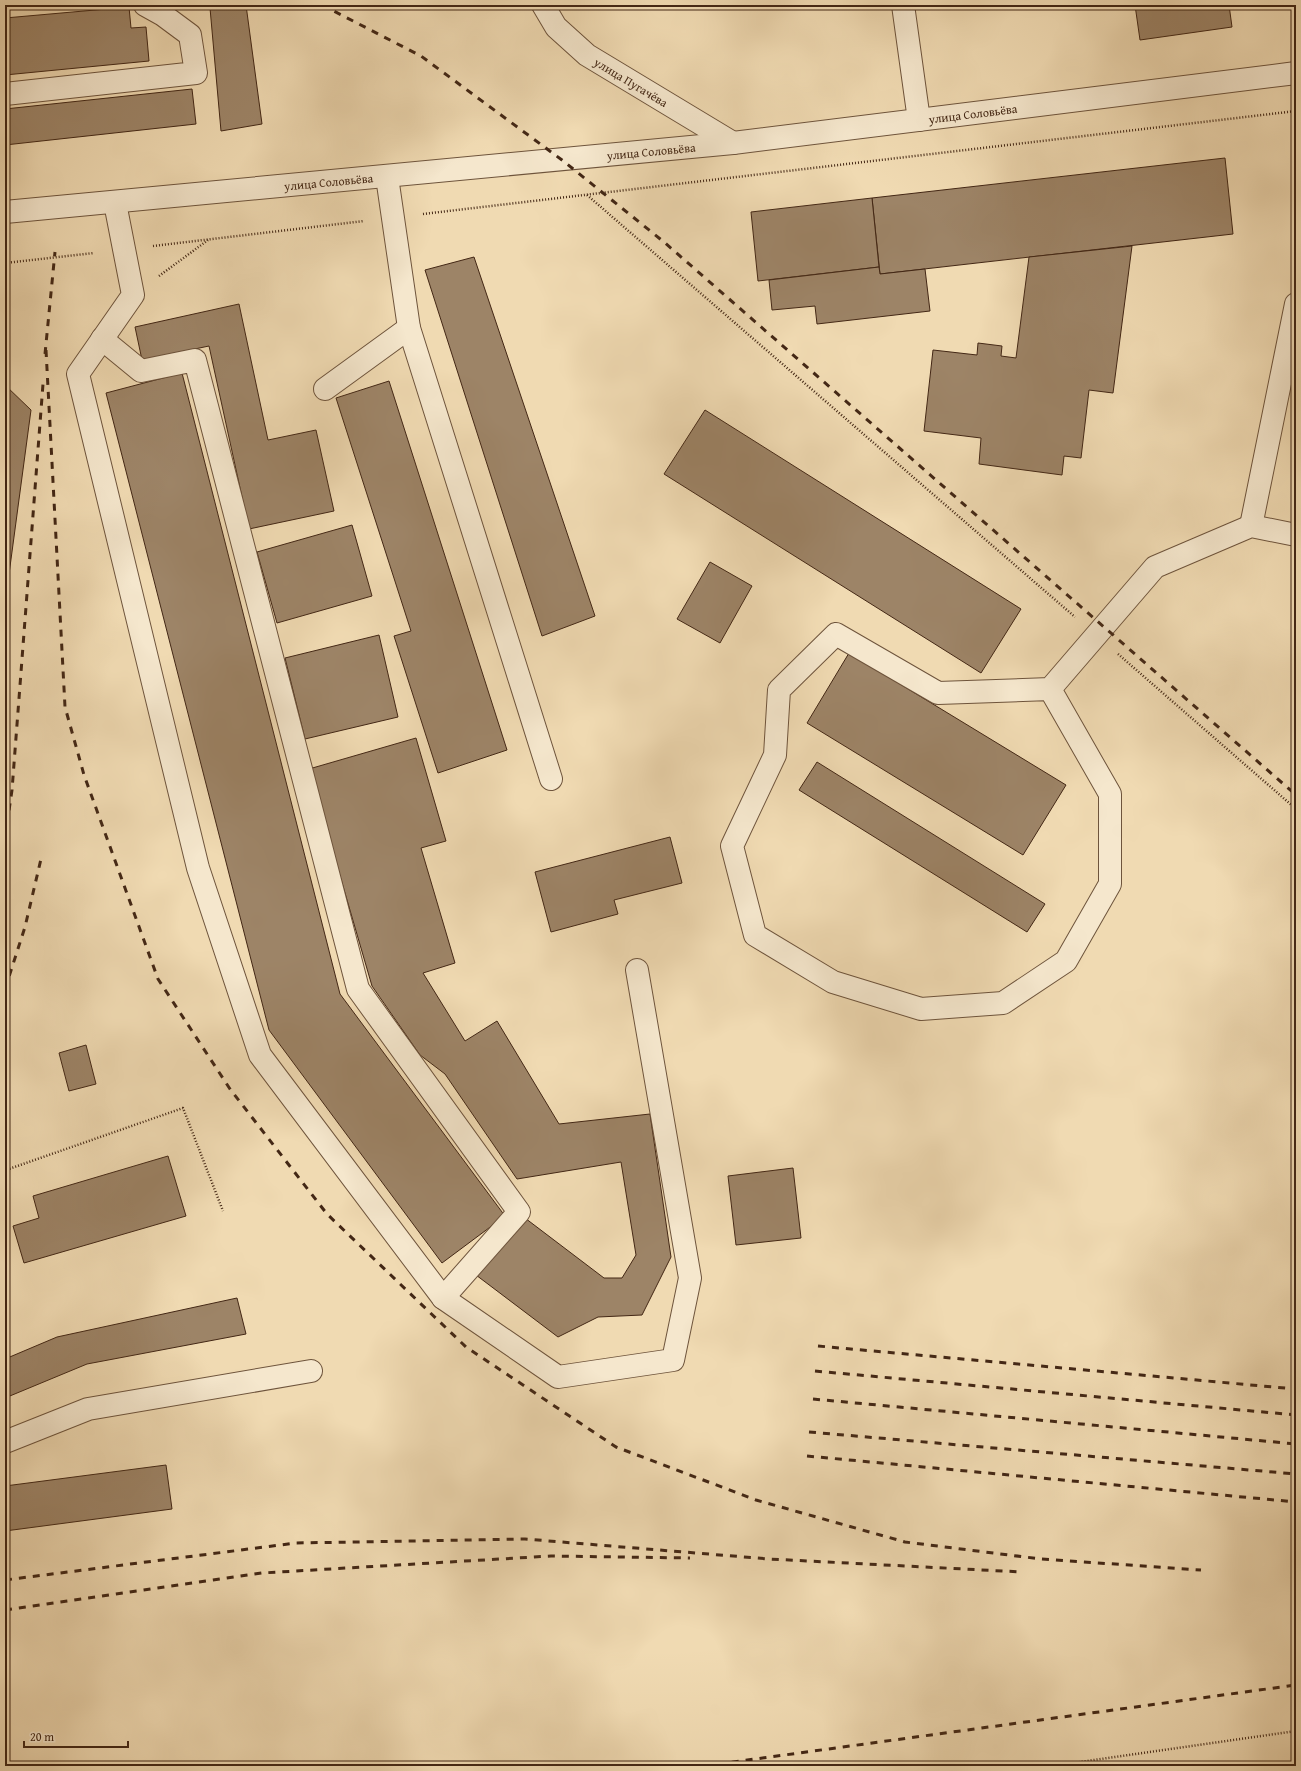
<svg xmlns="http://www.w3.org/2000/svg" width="1301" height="1771" viewBox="0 0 1301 1771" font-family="'Gentium Book Plus',serif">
<rect width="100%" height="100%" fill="#f0dab2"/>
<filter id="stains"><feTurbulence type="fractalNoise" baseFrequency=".005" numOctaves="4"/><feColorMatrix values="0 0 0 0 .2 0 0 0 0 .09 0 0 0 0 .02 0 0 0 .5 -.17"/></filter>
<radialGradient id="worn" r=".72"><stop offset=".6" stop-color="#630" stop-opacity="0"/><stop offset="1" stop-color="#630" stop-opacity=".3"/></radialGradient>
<g fill="#9d8467" stroke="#432715">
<path d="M180,5H246L262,124L221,131L210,8Z"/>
<path d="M1135,5H1229L1232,27L1140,40Z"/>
<path d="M129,7L131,28L146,27L149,61L5,75V18Z"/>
<path d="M192,89L196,124L5,145V109Z"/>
<path d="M1225,158L1233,234L880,274L872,198Z"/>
<path d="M872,198L879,267L758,281L751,212Z"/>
<path d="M1132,246L1113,393L1089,390L1081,458L1064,456L1062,475L979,464L981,438L924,431L933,350L977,355L978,343L1002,346L1001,356L1016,358L1029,257Z"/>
<path d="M474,257L595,616L542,636L425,270Z"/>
<path d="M879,267L880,274L925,269L930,311L817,324L815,306L772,310L769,280Z"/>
<path d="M239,304L268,440L316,430L334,511L249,529L209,346L142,360L135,327Z"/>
<path d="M182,373L340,994L505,1216L442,1263L269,1030L106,393Z"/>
<path d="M389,381L507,750L438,773L394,636L411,631L336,398Z"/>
<path d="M5,385L31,410L5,604Z"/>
<path d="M705,410L1021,609L981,673L664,474Z"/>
<path d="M352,525L372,596L277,623L257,552Z"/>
<path d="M710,562L752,586L720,643L677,619Z"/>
<path d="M379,635L398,717L305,739L285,658Z"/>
<path d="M849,653L1066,785L1023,855L807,723Z"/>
<path d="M416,738L446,841L421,848L455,963L423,973L465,1041L497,1021L559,1124L650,1114L671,1257L642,1315L598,1317L558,1337L476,1275L521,1215L604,1278H622L636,1255L621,1162L517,1179L445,1074L420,1055L372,986L309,769Z"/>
<path d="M817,762L1045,904L1027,932L799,790Z"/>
<path d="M670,837L682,883L614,900L618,914L551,932L535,872Z"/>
<path d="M86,1045L96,1084L69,1091L59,1053Z"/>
<path d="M168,1156L186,1216L24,1263L13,1226L39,1218L33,1196Z"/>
<path d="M793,1168L801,1238L736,1245L728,1176Z"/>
<path d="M237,1298L246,1334L87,1364L5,1398V1359L57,1337Z"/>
<path d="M166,1465L172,1509L5,1531V1486Z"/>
</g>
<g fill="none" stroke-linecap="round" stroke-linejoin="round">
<defs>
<g id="minor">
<path id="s1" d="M543,5L556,27L587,55L733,143"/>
<path d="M903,5L919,120"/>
<path d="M5,94L196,73L190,35L163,15L145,5"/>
<path d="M387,177L409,328L551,779"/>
<path d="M115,203L133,295L78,374L198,868L260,1055L443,1298L558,1377L673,1360L690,1278L637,970"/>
<path id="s2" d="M5,212L733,143L1296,73"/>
<path d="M102,339L141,371L195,360L358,989L519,1212L443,1298"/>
<path d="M325,389L409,328"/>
<path d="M1251,526L1296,304"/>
<path d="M1050,689L1110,794V884L1066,961L1003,1003L921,1009L833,982L755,935L732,846L775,755L779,690L836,634L938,693L1050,689L1155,567L1251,526L1296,535"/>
<path d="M5,1442L88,1409L311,1371"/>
</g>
</defs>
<use href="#minor" stroke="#6e543c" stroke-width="24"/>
<g stroke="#432715" stroke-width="2.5" stroke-dasharray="1 2" stroke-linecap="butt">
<path d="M587,195L1075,617"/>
<path d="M423,214L1296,111"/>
<path d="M153,246L364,221"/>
<path d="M5,263L94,253"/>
<path d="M159,276L208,240"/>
<path d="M1118,654L1296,809"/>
<path d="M5,1172L6,1170L183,1108L223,1211"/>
<path d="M1052,1766L1296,1731"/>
</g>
<use href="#minor" stroke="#f5e7cd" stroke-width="22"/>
<g stroke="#432715" stroke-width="3" stroke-dasharray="7 7" stroke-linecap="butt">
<path d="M322,5L421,56L562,160L664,242L1296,795"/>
<path d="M46,350L65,707L84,775L158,979L230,1089L327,1214L466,1347L616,1447L756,1500L905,1542L1041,1559L1201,1570"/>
<path d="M45,354L55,252"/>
<path d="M5,838L12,790L43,384"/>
<path d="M5,989L25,927L41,859"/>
<path d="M818,1346L1296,1389"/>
<path d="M815,1371L1296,1415"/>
<path d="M813,1399L1296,1444"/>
<path d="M809,1432L1296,1474"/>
<path d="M807,1456L1296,1502"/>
<path d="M5,1580L296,1543L525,1539L769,1559L1022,1572"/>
<path d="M5,1610L262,1573L551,1556L690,1558"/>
<path d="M704,1766L1296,1685"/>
<path d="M1281,1766L1296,1764"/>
</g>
</g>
<g text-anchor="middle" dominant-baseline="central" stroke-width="3" stroke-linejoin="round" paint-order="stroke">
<g font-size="12" fill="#432715" stroke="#f5e7cd">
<text stroke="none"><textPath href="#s1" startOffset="119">улица Пугачёва</textPath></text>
<text stroke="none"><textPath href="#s2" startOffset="973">улица Соловьёва</textPath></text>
<text stroke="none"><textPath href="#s2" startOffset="649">улица Соловьёва</textPath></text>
<text stroke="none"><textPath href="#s2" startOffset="325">улица Соловьёва</textPath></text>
</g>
</g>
<rect width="1301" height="1771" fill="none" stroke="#f0dab2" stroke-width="20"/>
<rect x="6" y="6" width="1289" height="1759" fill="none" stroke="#432715" stroke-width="2"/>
<rect x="10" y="10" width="1281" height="1751" fill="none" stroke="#432715"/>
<path d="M24 1741v6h104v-6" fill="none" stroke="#432715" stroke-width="2"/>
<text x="30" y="1741" font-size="12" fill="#432715" stroke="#f5e7cd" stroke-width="3" paint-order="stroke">20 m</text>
<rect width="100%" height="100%" filter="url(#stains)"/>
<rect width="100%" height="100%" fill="url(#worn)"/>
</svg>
